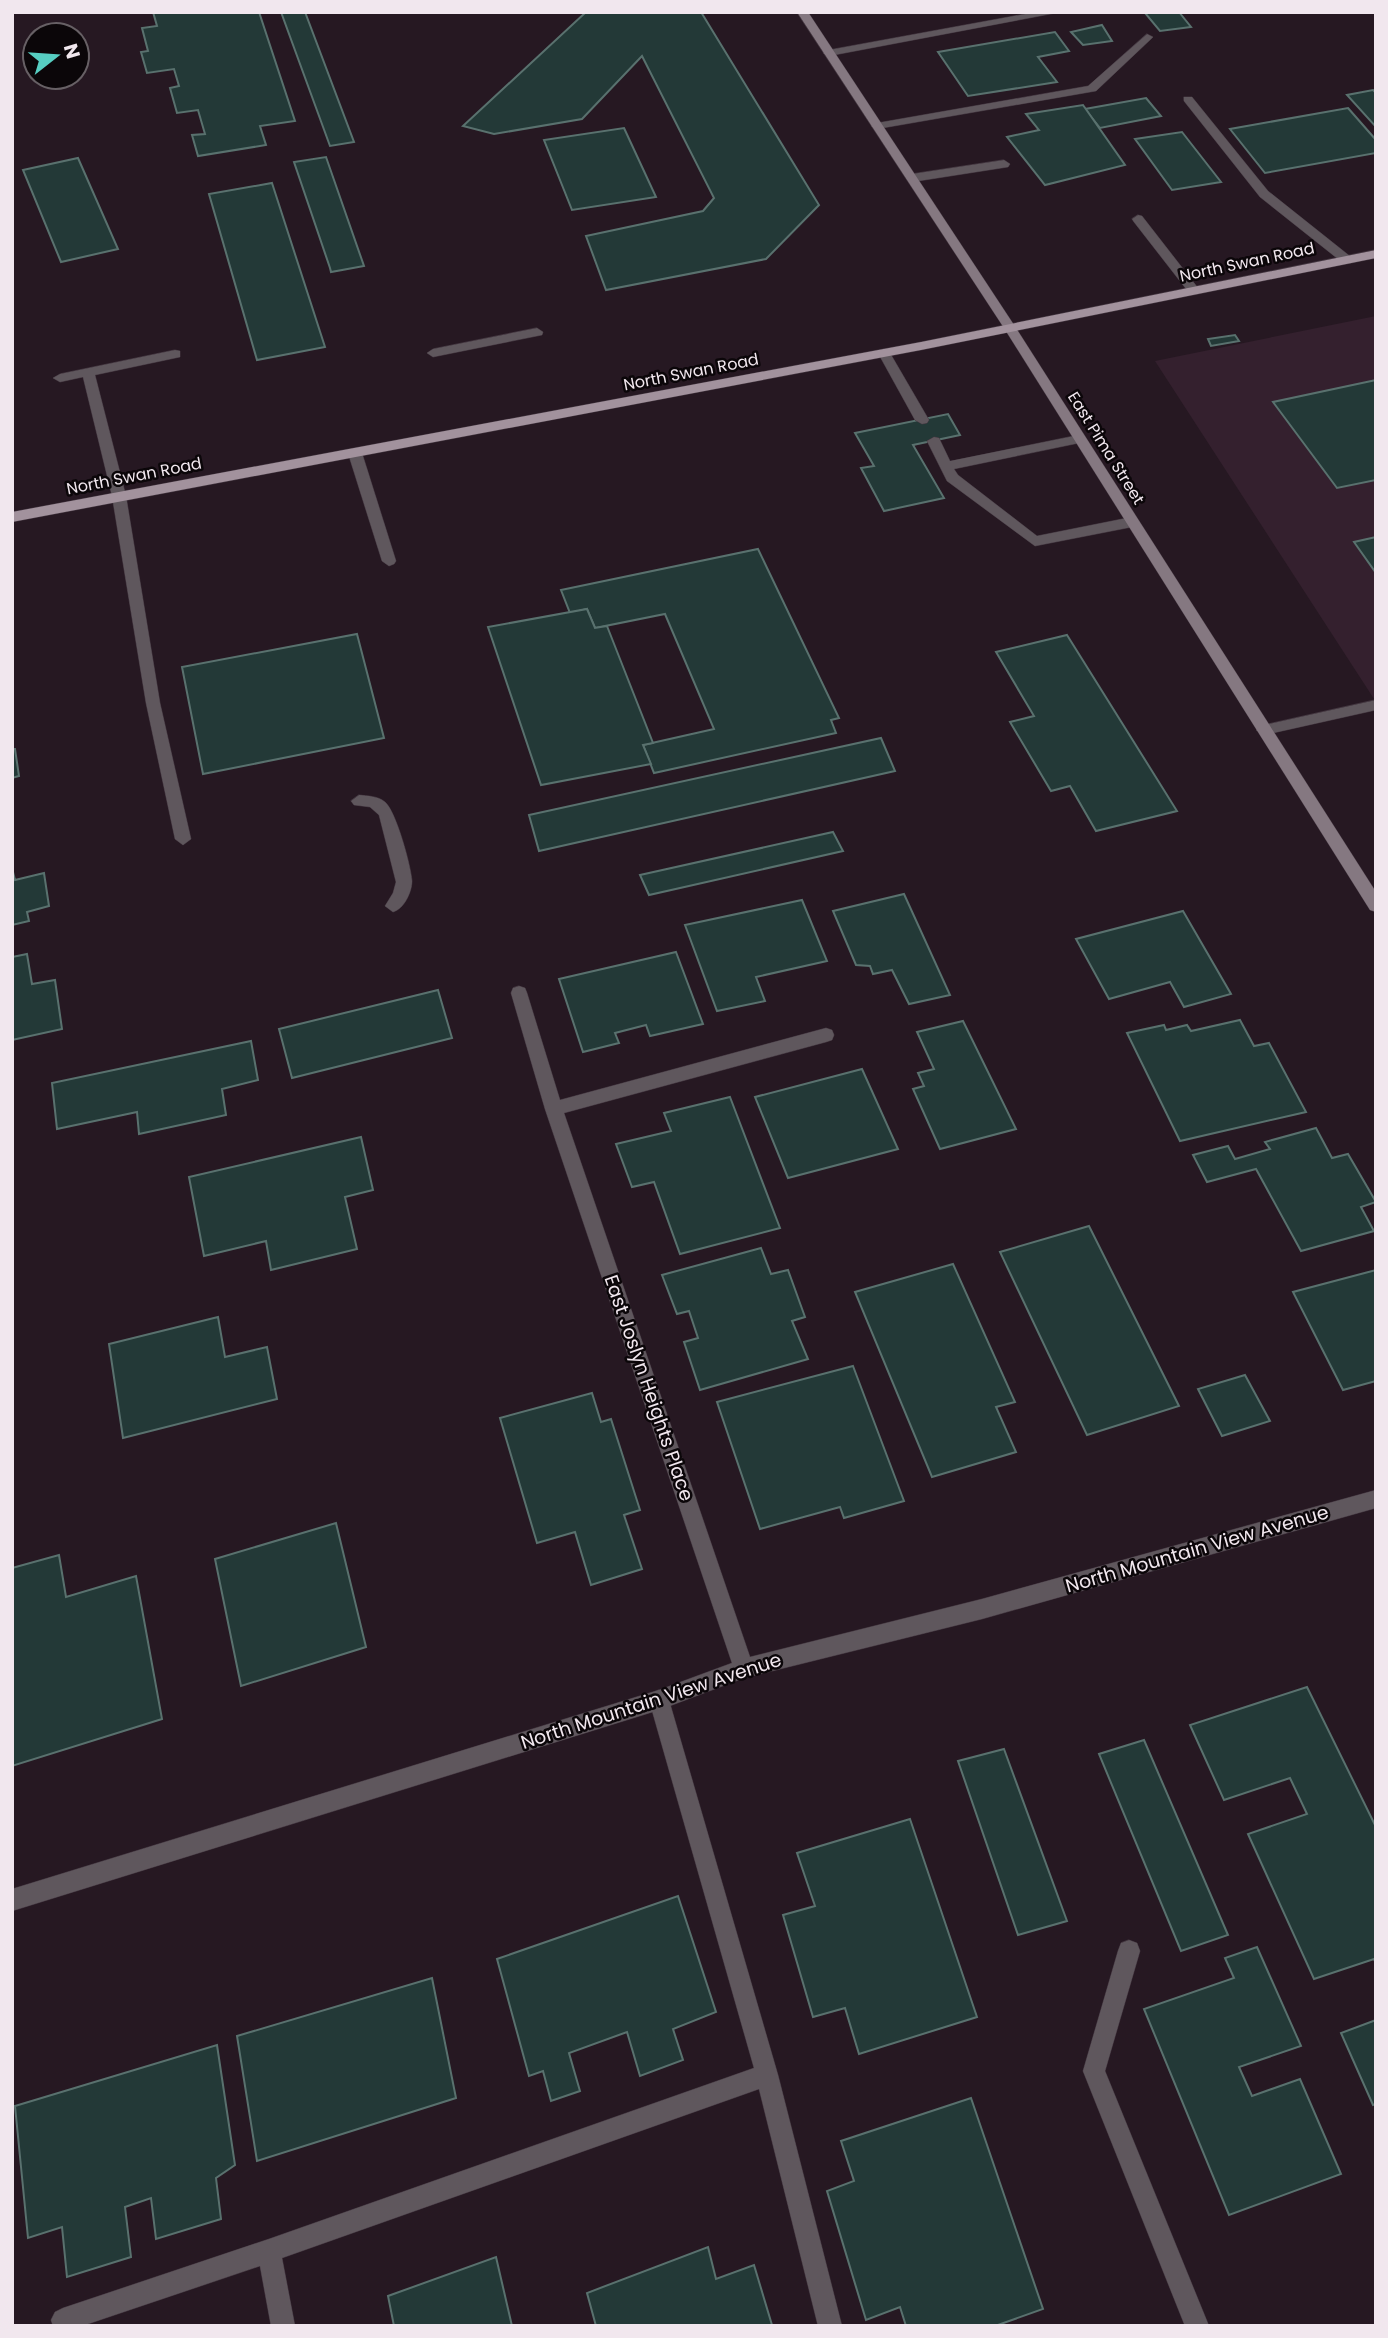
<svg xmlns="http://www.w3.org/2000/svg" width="1388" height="2338" viewBox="0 0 1388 2338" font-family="Poppins,sans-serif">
<rect width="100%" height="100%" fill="#261822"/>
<path fill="#34202e" d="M1376,316V702L1155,361Z"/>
<g fill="#233937" stroke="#59716e" stroke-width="2">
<path d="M153,12H259L295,121L260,126L266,145L198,156L192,135L205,134L198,110L177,113L170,88L179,86L174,69L147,73L141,52L148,51L142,28L157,26Z"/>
<path d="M281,12H305L354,142L330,146Z"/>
<path d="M586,12H701L819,205L766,259L606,290L586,236L703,211L714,198L642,56L582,119L494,134L463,126Z"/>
<path d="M1179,12L1191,27L1160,31L1145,13Z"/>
<path d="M1102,25L1112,41L1083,45L1071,32Z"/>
<path d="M1055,32L1069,51L1038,57L1057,82L968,96L938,52Z"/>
<path d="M1373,90L1376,93V127L1347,95Z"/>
<path d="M1146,98L1161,116L1100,128L1085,109Z"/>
<path d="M1083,105L1125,165L1045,185L1007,137L1039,130L1026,114Z"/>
<path d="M1348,108L1376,140V153L1265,173L1230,129Z"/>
<path d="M624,128L656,197L572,210L544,140Z"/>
<path d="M1182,132L1221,182L1172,190L1135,139Z"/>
<path d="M326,157L364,266L331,272L330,268L294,162Z"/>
<path d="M78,158L118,249L61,262L23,170Z"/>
<path d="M272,183L325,347L257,360L209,194Z"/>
<path d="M1235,335L1239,341L1211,346L1208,339Z"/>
<path d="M1376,380V480L1337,488L1273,402Z"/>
<path d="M948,414L960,435L913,445L944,498L884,511L861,468L874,466L855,433Z"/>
<path d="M1376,537V573L1354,542Z"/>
<path d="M758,549L839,718L831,720L836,733L654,773L643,745L714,729L665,614L595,628L587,609L570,613L561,590Z"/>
<path d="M587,609L595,628L607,626L653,743L643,745L651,764L541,785L488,627Z"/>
<path d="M357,634L384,738L203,774L182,667Z"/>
<path d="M1067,635L1177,811L1096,831L1070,786L1051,791L1010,722L1034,716L996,652Z"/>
<path d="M881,738L895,771L539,851L529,815Z"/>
<path d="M12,749H15L19,776L12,778Z"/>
<path d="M833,832L843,851L649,895L640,875Z"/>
<path d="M12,868L15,880L44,873L49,906L27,912L29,921L12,925Z"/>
<path d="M904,894L950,995L909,1004L892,970L873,974L870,966L856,965L833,911Z"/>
<path d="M802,900L827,961L756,977L765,1001L717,1011L685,925Z"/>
<path d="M1183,911L1231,994L1184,1007L1170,982L1109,999L1076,939Z"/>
<path d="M676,952L703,1024L650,1036L646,1025L615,1033L619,1043L583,1052L559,979Z"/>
<path d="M27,954L32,984L55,980L62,1029L12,1040V957Z"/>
<path d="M438,990L452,1038L292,1078L279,1029Z"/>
<path d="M1240,1020L1254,1046L1269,1043L1306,1112L1180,1141L1127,1033L1164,1025L1166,1030L1187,1025L1191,1031Z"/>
<path d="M963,1021L1016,1129L940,1149L913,1089L924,1086L918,1073L934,1069L917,1032Z"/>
<path d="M251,1041L258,1080L222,1089L226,1115L139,1134L137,1112L57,1129L52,1083Z"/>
<path d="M862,1069L898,1149L788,1178L755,1097Z"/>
<path d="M730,1097L780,1228L680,1254L654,1182L632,1187L616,1144L671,1131L664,1113Z"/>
<path d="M1316,1128L1332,1158L1348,1154L1376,1202L1361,1207L1374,1231L1301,1251L1256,1169L1207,1182L1193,1155L1228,1146L1235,1159L1270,1149L1265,1142Z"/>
<path d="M361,1137L373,1190L345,1197L357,1249L271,1270L266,1241L204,1256L189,1177Z"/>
<path d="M1089,1226L1179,1406L1087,1435L1000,1252Z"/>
<path d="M761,1248L771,1274L788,1270L805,1317L792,1321L808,1359L700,1390L684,1342L698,1338L689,1311L677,1314L662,1275Z"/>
<path d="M953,1264L1015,1402L996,1407L1016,1452L932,1477L855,1292Z"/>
<path d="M1376,1270V1381L1343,1390L1293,1292Z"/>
<path d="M218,1317L225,1357L267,1347L277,1399L123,1438L109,1344Z"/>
<path d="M853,1366L904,1501L844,1518L840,1507L760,1529L717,1402Z"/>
<path d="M1245,1375L1270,1421L1222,1436L1198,1389Z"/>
<path d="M592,1393L601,1422L611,1419L640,1510L624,1515L642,1569L591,1585L575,1532L537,1543L500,1418Z"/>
<path d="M336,1523L366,1647L241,1686L215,1559Z"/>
<path d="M59,1555L66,1597L136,1576L162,1719L12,1766V1568Z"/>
<path d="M1307,1687L1376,1827V1964L1374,1959L1314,1979L1248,1834L1307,1814L1290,1778L1224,1800L1190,1725Z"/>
<path d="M1144,1740L1228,1935L1181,1951L1099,1754Z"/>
<path d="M1004,1749L1067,1921L1018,1935L958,1761Z"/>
<path d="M910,1819L977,2017L859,2054L845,2008L813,2017L783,1915L815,1906L797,1853Z"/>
<path d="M678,1896L716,2012L673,2029L683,2060L640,2076L627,2032L569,2053L580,2091L551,2101L543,2071L529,2076L497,1959Z"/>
<path d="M1257,1947L1301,2046L1239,2067L1252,2096L1300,2079L1341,2174L1229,2215L1144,2009L1234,1978L1225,1958Z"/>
<path d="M432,1978L456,2098L257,2161L237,2036Z"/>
<path d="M1376,2020V2104L1373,2105L1341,2033Z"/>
<path d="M217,2045L235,2165L216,2178L221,2219L156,2239L151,2198L125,2207L131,2257L67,2277L62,2227L28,2238L15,2106Z"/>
<path d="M971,2098L1043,2309L995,2326H906L900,2307L866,2320L827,2191L854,2181L841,2141Z"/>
<path d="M708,2247L716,2279L754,2265L772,2325L596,2326L587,2293Z"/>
<path d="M496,2257L512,2326H394L388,2296Z"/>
</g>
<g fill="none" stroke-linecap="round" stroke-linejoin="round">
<defs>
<g id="lane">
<path d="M1036,12H1061L829,56L823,53L829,50Z"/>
<path d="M1147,34L1153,37L1151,39L1096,91L877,129L871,126L877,123L1088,86Z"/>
<path d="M1184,97H1192L1268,191L1351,257V263H1343L1260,197L1184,101Z"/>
<path d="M1004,160L1010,164L1008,167L912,182L906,178L912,174Z"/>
<path d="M1138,215L1142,216L1198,288V294H1190L1134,222L1132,219Z"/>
<path d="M537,328L543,332L542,335L433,357L427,353L433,349Z"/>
<path d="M884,349L890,353L929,420L927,423L922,424L915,420L878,353Z"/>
<path d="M175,350L180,351V357L95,375L126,496L160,703L191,839L183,845L175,839L146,703L112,496L83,377L60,382L53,378L60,374Z"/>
<path d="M1079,435L1084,436V442L954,469L958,475L1037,536L1132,517L1139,522L1132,527L1035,546L947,481L927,441L934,437L939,438L950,461Z"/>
<path d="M355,449L362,453L396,561L394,564L389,566L382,561L348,453Z"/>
<path d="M1376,700V710L1264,735L1256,730L1264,725Z"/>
<path d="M359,795C368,796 378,796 385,802C396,811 411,866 412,881C412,892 404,909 393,912L385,906L393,893L396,882L379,815L370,807L354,805L351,801Z"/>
<path d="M659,1690L666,1693L669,1700L778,2075L842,2326H818L759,2089L282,2258L295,2326H271L260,2266L82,2326H53L51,2320L55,2312L63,2308L269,2239L754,2068L649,1700L652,1693Z"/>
<path d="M1129,1940L1137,1943L1140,1951L1105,2071L1209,2326H1185L1083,2071L1118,1951L1121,1943Z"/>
</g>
<path id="street" d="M519,986L525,988L527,993L560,1100L826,1028L832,1030L834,1035L832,1040L826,1042L564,1113L750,1657L982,1599L1376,1490V1508L982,1619L744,1678L659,1710L12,1911V1889L659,1690L732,1663L545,1109L511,993L513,988Z"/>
<path id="secondary" d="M797,12H808L1016,328L1376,892V912L1370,910L1004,328Z"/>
<path id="primary" d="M1376,250V258L921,350L12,522V512L921,342Z"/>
</defs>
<use href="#lane" stroke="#42353f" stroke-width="1"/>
<use href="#street" stroke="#42353f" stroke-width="1"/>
<use href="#secondary" stroke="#42353f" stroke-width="1"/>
<use href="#primary" stroke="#42353f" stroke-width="1"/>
<use href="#lane" fill="#5f575d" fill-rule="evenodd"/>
<use href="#street" fill="#5f575d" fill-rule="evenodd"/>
<use href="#secondary" fill="#857881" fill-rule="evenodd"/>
<use href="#primary" fill="#a2929d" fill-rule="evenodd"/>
</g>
<g text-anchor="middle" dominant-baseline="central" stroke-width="5" stroke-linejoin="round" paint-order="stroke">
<g font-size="16" fill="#f1e7ee" stroke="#0b0609">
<text transform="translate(1247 262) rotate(-12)">North Swan Road</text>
<text transform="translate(691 372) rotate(-11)">North Swan Road</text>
<text transform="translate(1106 448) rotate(58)">East Pima Street</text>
<text transform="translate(134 476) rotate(-11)">North Swan Road</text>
</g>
<g font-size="19" fill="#f1e7ee" stroke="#0b0609">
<text transform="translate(649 1388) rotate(71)">East Joslyn Heights Place</text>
<text transform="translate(1197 1549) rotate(-16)">North Mountain View Avenue</text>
<text transform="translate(651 1701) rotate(-18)">North Mountain View Avenue</text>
</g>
</g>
<rect width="1388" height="2338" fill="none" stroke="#f1e7ee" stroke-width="28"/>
<g transform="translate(56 56) rotate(73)"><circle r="33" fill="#0b0609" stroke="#676065" stroke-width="2"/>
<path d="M0-5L12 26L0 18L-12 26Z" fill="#57cec2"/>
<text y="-10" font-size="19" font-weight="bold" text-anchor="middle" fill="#f1e7ee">N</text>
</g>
</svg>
